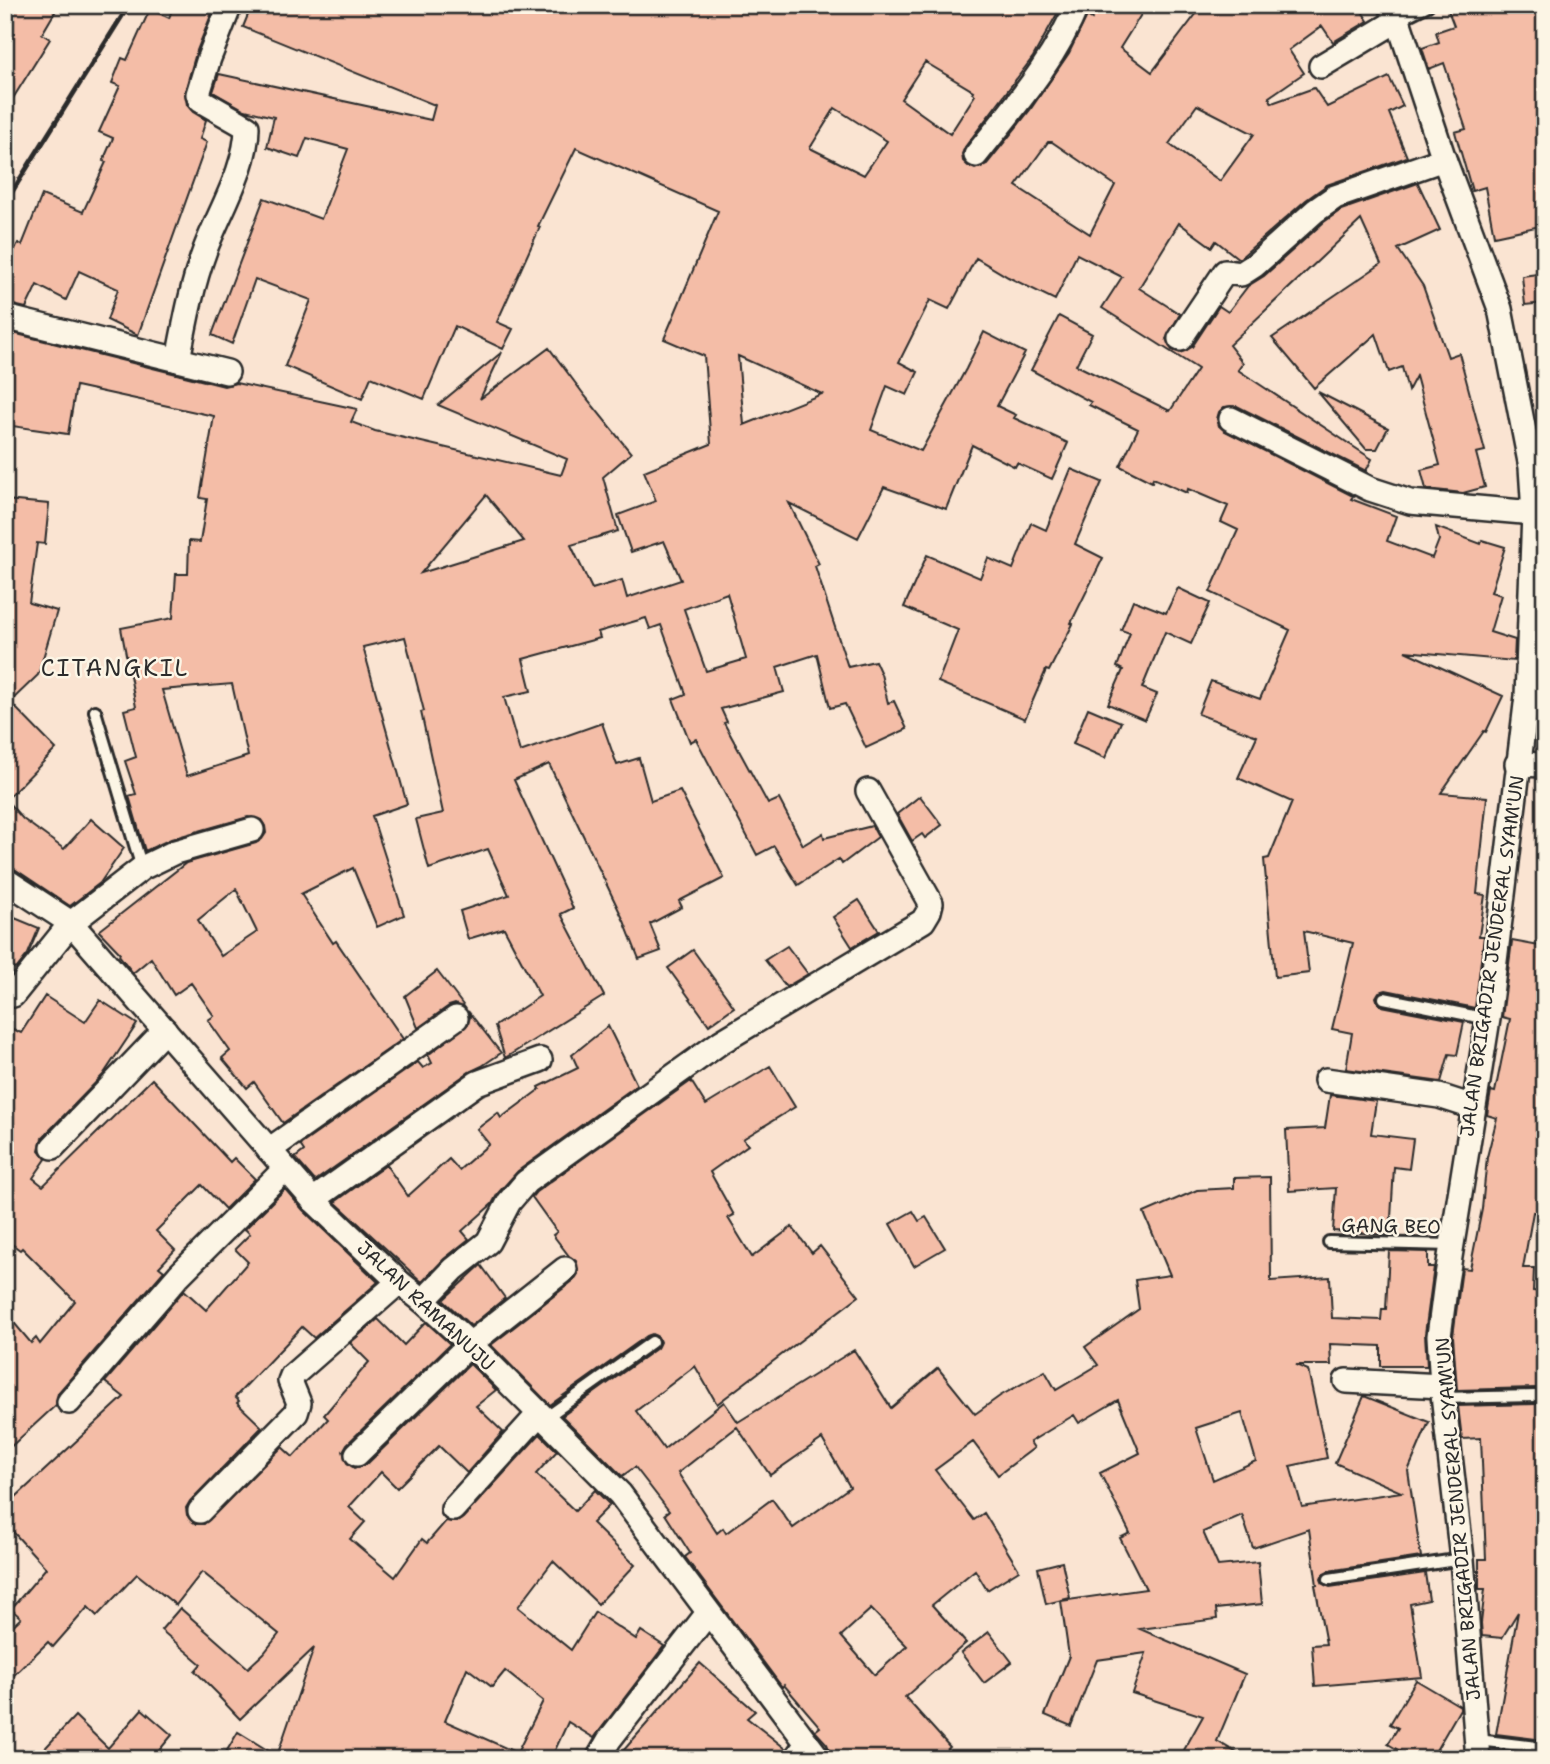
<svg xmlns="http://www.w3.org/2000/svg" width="1550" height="1764" viewBox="0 0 1550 1764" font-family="'Shantell Sans',sans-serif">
<rect width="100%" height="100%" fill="#fae4d2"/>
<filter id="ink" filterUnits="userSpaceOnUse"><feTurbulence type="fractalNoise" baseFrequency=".0143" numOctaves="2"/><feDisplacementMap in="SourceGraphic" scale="14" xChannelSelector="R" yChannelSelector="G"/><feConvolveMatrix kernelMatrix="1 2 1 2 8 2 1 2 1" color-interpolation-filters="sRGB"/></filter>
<g filter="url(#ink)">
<g fill="#f4bda7" stroke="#2b2b2b" stroke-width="2" fill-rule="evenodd">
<path d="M5,5H59L42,34L50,39L5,111Z"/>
<path d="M174,5H215L196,53L185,91L187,105L193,112L206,120L200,139L207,142L138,335L107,320L118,289L79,271L66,300L37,285L26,308L5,303V269L18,243L22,245L42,195L83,212L106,162L103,161L113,138L99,132L120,86L112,83L122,58L127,60L150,9L169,18Z"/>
<path d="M252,5H1062L1033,57L965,147L962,154L963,161L968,166L975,169L987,164L1030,110L1069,53L1087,16L1092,19L1100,5H1147L1120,48L1152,72L1203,5H1358L1368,21L1333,42L1322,26L1289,50L1304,73L1269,97L1272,103L1314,88L1327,107L1389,77L1403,106L1389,113L1407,157L1327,185L1306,200L1239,259L1216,241L1212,247L1179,223L1139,288L1180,314L1166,339L1172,350L1180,353L1192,347L1219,306L1228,312L1248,286L1264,276L1324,222L1341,210L1418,183L1440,230L1398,249L1423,286L1448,357L1459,353L1485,451L1476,453L1485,487L1463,493L1426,489L1421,470L1440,465L1416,376L1408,391L1402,367L1389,372L1376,334L1314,388L1272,338L1381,264L1361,220L1229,345L1243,363L1238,370L1372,459L1366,471L1237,406L1224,407L1219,412L1217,419L1219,426L1225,431L1353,496L1351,499L1396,516L1387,541L1432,558L1439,540L1436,527L1481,544L1482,540L1505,547L1491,592L1501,595L1490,632L1515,640L1514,661L1405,651L1503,696L1486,732L1484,731L1441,793L1487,797L1477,894L1485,895L1479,936H1484L1475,1008L1386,990L1379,992L1376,997L1378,1003L1382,1006L1464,1022L1457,1055L1449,1054L1441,1082L1346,1069L1352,1033L1332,1029L1353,943L1304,931L1309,973L1275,977L1264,859L1269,858L1292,802L1238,778L1257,736L1198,714L1211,681L1260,699L1290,630L1210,592L1238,530L1221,522L1228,506L1188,489L1187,493L1153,478L1152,482L1120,466L1138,429L1089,405L1091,402L1031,370L1059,316L1092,334L1076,365L1170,411L1198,369L1102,308L1122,277L1077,254L1055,300L1008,277L976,258L949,309L930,300L899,362L918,372L907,395L887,386L871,430L921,451L966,369L984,332L1025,353L997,406L1016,415L1014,418L1068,443L1052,479L1017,463L1015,467L972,445L946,509L884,487L858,538L789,503L819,564L815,566L848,667L875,661L881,674L888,703L894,701L907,729L866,748L845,704L830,708L817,654L777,667L784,692L721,709L727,722L724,723L768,804L779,799L803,845L823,833L824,838L872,826L878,837L842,864L839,859L798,885L774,846L757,855L696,739L690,742L673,699L686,694L661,625L650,629L646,618L598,632L600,638L523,659L531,691L504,697L520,752L602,723L617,765L639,758L651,801L680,791L724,878L679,901L682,907L650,924L661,951L639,959L624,921L549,764L514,780L573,908L561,914L604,996L505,1058L495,1026L540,996L504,928L468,939L460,911L509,895L488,849L429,869L416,819L443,813L421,712L424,711L405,637L363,647L407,804L372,816L404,915L377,927L353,868L301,894L333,943L336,941L403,1039L283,1123L254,1082L247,1088L222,1058L230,1051L208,1020L214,1016L191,983L174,995L151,958L133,973L119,955L120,953L99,931L186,863L256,843L262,839L266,833L265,826L261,820L248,817L171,839L145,851L129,796L136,794L125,761L136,757L124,710L136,707L121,628L173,618L176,574H188L189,541L200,542L207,499L200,498L214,416L76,386L68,434L5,425V331L224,386L236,383L357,409L351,422L375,431L561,475L567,459L438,405L502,352L480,399L549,348L585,396L631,453L603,477L618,531L571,545L592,589L622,580L627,598L681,580L664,541L631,552L618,515L656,501L644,471L711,444L704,356L664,339L718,211L576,148L538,226L540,227L497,322L513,329L503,349L455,326L424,399L371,377L362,399L285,366L311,300L255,279L232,344L212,335L264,198L321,219L348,149L307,138L299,158L267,147L274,117L245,110L213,92L219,74L431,120L435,105L243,27ZM925,62L973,91L972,93L975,95L950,134L901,99ZM1197,105L1254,134L1220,181L1169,144ZM835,108L887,141L864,175L810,148ZM1048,142H1052L1115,185L1090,234L1016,186ZM738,356L822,394L744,425ZM486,495L524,541L421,573ZM727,593L746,659L706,671L684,609ZM232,684L248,756L187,776L162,690ZM236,889L257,932L221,956L198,920Z"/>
<path d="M1446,5H1545V225L1494,236L1485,187L1472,191L1455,132L1466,129L1444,63L1429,69L1422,48L1439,42L1436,32L1454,26Z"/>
<path d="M1545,273V303L1525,305L1522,276Z"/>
<path d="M1318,392L1388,428L1377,449H1366Z"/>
<path d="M1071,469L1102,482L1075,544L1103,558L1071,623L1073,624L1049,671L1046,670L1025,719L938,682L958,630L904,607L927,555L980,578L988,558L1013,569L1031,523L1046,530Z"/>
<path d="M5,500L49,504L45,544L37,543L29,603L57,611L38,675L10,702L56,749L6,800L23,819L64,849L91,819L124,848L100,883L70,906L13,868L5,866Z"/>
<path d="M1178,588L1210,603L1191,644L1165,632L1142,688L1157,694L1145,720L1108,704L1123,670L1117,667L1130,633L1121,630L1133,600L1166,613Z"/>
<path d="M1088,708L1121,722L1105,758L1073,744Z"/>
<path d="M920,796L942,825L925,838L922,834L912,841L897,814Z"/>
<path d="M859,900L879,931L852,947L833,917Z"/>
<path d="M5,914L39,928L28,954L16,969L5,964Z"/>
<path d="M1512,941L1545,947V1214L1533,1212L1523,1268H1534L1533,1291L1545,1292L1544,1740L1496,1734L1518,1612L1502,1638L1482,1636L1481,1623L1485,1589H1479V1559H1486L1481,1438L1462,1439L1458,1406L1536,1404L1543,1400L1544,1395L1540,1390L1536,1388L1457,1390L1453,1336L1462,1268L1470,1269L1482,1209L1487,1157L1497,1118L1487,1115L1491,1091L1495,1092L1510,1019L1502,1017Z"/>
<path d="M787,946L808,974L786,987L765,960Z"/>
<path d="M693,950L734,1007L709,1025L668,968Z"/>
<path d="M437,971L466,1009L455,1004L449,1006L418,1028L405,996Z"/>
<path d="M45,996L85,1022L100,1000L137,1024L103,1075L42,1138L39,1150L46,1159L33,1178L43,1186L152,1079L230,1162L234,1158L255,1179L225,1209L202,1185L156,1231L175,1250L159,1267L164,1271L58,1393L56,1405L5,1452V1312L31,1343L36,1338L40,1344L75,1301L22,1248L20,1250L5,1239V1025L21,1033Z"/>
<path d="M468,1011L501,1053L482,1066L469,1072L315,1181L295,1158L304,1151L300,1145L418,1062L423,1068L432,1063L428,1055L468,1024L470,1017Z"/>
<path d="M608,1026L637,1085L518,1171L498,1193L492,1204L462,1231L469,1239L444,1259L422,1282L335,1202L386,1165L408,1196L449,1159L459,1170L489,1144L477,1129L498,1113L501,1118L540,1089L539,1087L578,1068L572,1055Z"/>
<path d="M770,1066L795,1107L743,1139L748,1145L710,1172L734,1215L728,1218L752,1257L792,1227L812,1253L820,1246L859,1296L717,1404L695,1366L636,1411L664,1449L724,1402L738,1422L854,1350L891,1408L938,1368L975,1414L1000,1396L1045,1371L1056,1390L1098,1365L1085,1347L1139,1309L1135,1280L1170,1275L1144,1213L1197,1190L1234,1188V1178L1270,1177L1271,1281L1330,1277L1332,1318L1381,1320L1382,1309H1386L1389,1251L1428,1252V1267H1434L1425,1334L1427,1366H1381V1346L1330,1344L1331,1365H1296L1308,1370L1327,1458L1290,1466L1302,1507L1401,1492L1335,1463L1364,1396L1429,1422L1408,1471L1421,1557L1328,1571L1324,1573L1321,1579L1323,1584L1330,1587L1425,1573L1429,1600L1410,1604L1422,1677L1315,1686L1312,1645L1326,1644L1315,1585H1317L1309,1529L1253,1548L1242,1515L1203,1532L1218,1566L1258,1562L1262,1604L1216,1609L1217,1619L1140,1629L1245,1674L1217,1741L1247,1759H1179L1203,1716L1132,1693L1146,1653L1097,1660L1071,1726L1045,1715L1069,1656L1061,1601L1146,1589L1120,1538L1130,1533L1100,1473L1140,1453L1118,1400L1079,1423L1074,1415L1030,1442L1034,1448L998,1475L973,1442L935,1470L974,1520L984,1513L1019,1570L987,1590L975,1570L932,1605L966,1643L905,1697L950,1747L937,1759H833L827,1744L815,1731L820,1727L784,1685L782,1687L685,1557L690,1553L665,1514L669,1511L635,1467L622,1476L562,1416L657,1348L660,1342L658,1337L652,1334L647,1336L550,1405L491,1345L574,1280L578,1274L576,1261L569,1256L553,1235L557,1232L532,1197L536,1192L691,1081L706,1105ZM1242,1413L1256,1461L1213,1480L1196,1428ZM737,1427L770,1475L822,1439L850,1487L793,1528L772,1499L726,1533L723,1528L717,1533L678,1473ZM871,1609L907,1646L875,1675L841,1636Z"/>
<path d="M1330,1095L1376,1101L1371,1134L1413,1139L1409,1169L1394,1167L1390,1235L1333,1231L1336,1188L1289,1191L1286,1130L1325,1128Z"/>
<path d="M285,1189L303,1210L378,1282L314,1338L302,1327L235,1397L239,1401L237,1403L262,1427L190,1501L186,1508L187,1515L196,1524H204L282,1447L293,1457L328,1419L324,1415L369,1362L350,1343L378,1319L404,1345L426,1322L450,1344L347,1444L343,1451L347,1463L354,1468L367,1464L470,1364L496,1390L476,1406L503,1432L467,1473L439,1446L397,1488L381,1472L349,1507L365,1522L350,1539L395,1577L422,1539L427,1543L446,1521L457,1522L463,1518L540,1434L557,1451L536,1474L575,1511L595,1490L610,1505L592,1523L635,1565L598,1604L553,1561L518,1607L571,1650L595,1612L636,1639L641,1631L664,1646L594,1738L568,1722L551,1759H222L238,1732L277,1756L314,1648L240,1719L219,1697L220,1696L195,1671L201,1664L161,1630L180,1608L248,1668L264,1653L279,1634L202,1572L176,1605L137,1574L97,1616L88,1607L53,1647L48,1642L5,1684V1633L21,1618L11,1609L46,1568L5,1523V1507L124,1397L105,1382L184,1290L206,1310L248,1262L235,1249L250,1234L245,1229ZM467,1668L492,1687L505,1671L543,1701L517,1753L445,1721Z"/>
<path d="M913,1211L919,1221L926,1217L945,1248L914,1266L890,1224Z"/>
<path d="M481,1265L505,1298L471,1326L443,1300Z"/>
<path d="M1062,1562L1070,1598L1046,1604L1038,1568Z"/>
<path d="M989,1632L1012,1662L984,1683L961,1653Z"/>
<path d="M700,1663L755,1711L747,1718L786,1749L780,1759H616Z"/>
<path d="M1416,1680L1460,1706V1709L1431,1759H1395L1400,1751L1388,1744L1398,1728L1390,1724Z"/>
<path d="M142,1709L172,1735L152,1759H35L75,1716L108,1748Z"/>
<path d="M1514,1752L1541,1755V1759H1513Z"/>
</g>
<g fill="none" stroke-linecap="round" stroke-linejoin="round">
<defs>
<g id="service">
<path d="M1398,20L1428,5"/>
<path d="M95,711L142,868"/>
<path d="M1384,998L1488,1019"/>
<path d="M1329,1242L1452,1245"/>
<path d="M1443,1398L1536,1396"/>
<path d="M544,1419L652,1342"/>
<path d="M1329,1579L1462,1559"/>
<path d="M1478,1740L1545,1748"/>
<path d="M788,1759L803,1738"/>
</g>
<g id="minor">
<path d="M1390,5L1398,20L1444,159L1500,309L1531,467L1534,513L1527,696L1488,1019L1446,1282L1439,1336L1442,1386L1462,1559L1478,1759"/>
<path d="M1321,66L1398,20"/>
<path d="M976,155C1013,108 1055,61 1077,5"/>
<path d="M5,317L227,372"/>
<path d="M1180,339L1225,272L1241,274L1255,265L1315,211L1335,197L1444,159"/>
<path d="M178,360C185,323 192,285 205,250C219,212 247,168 247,127L200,100L198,94L209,58L230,5"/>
<path d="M1231,419L1370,489L1410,502L1534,513"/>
<path d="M1517,764L1545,765"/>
<path d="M5,880L71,923L313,1200L399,1282L423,1301L470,1344L620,1494L819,1759"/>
<path d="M13,995L71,923L142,868L175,852L252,830"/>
<path d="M1326,1080L1439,1096L1473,1107"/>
<path d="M53,1147L165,1030"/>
<path d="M269,1150L456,1018"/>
<path d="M313,1200L477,1083L540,1060"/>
<path d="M423,1301L454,1269L488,1242L509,1202L526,1182L721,1042L923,921L929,911L931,903L868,791"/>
<path d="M1346,1381L1442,1386"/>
<path d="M69,1402L179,1275L285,1169"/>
<path d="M357,1454L470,1344L565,1269"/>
<path d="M453,1509L539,1414"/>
<path d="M200,1511L296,1413L299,1403L290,1381L292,1376L399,1282"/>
<path d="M598,1759L609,1740L708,1613"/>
</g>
</defs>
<use href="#service" stroke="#2b2b2b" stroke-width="16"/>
<use href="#minor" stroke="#2b2b2b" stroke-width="28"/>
<use href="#service" stroke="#fcf5e5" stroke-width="10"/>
<use href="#minor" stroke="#fcf5e5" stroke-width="23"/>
<path stroke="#2b2b2b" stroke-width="5" d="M5,203L129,5"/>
</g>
</g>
<g text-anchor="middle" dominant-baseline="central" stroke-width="5" stroke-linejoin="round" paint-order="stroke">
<g font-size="19" fill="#2b2b2b" stroke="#fcf5e5">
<text transform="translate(1492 956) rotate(-82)">JALAN BRIGADIR JENDERAL SYAM'UN</text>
<text transform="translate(1391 1226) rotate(1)">GANG BEO</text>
<text transform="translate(426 1306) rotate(43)">JALAN RAMANUJU</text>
<text transform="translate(1458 1519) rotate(-95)">JALAN BRIGADIR JENDERAL SYAM'UN</text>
</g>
<g font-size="23" letter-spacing="2" fill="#2b2b2b" stroke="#fcf5e5">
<text x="115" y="668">CITANGKIL</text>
</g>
</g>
<rect width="1550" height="1764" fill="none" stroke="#fcf5e5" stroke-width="28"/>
<rect x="14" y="14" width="1522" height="1736" fill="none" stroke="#2b2b2b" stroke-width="2.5" filter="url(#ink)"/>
</svg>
